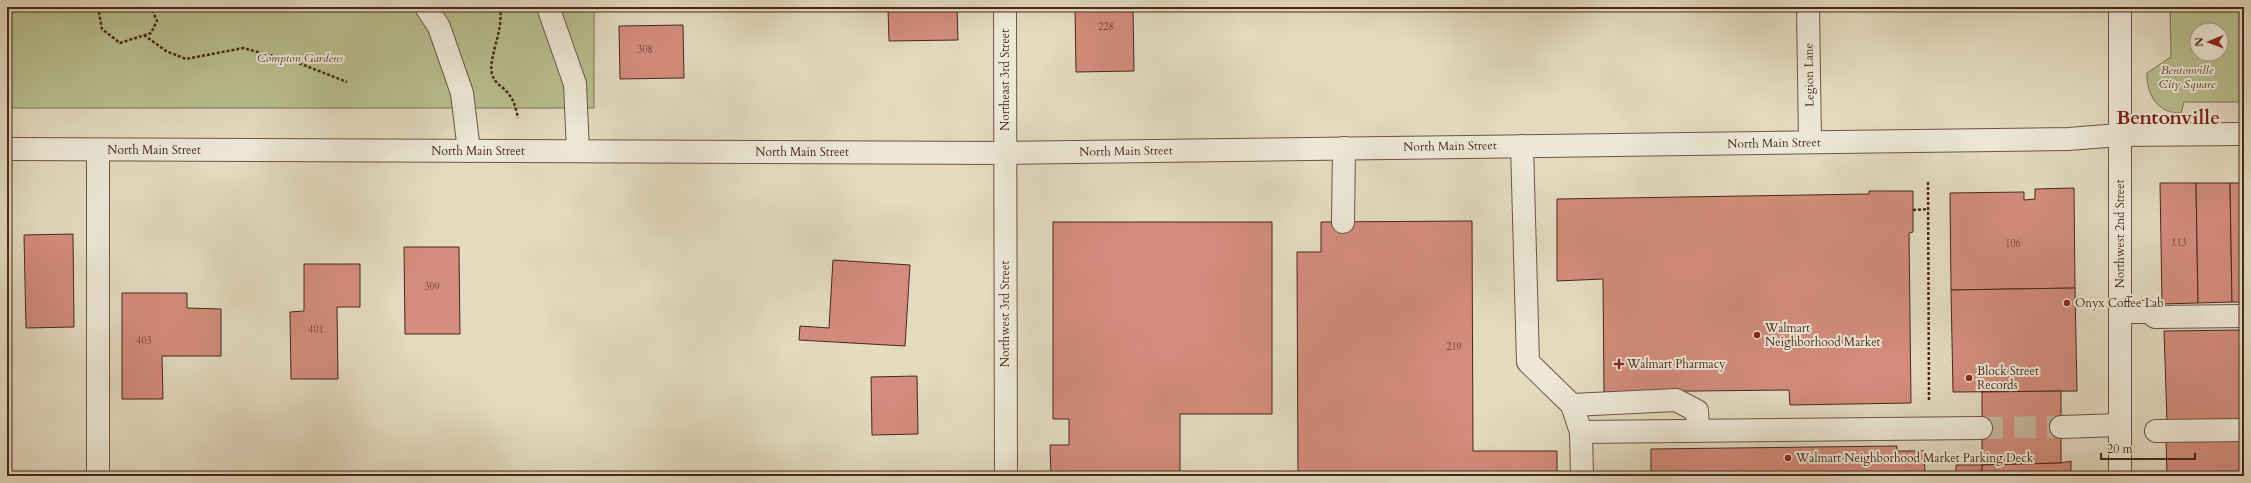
<svg xmlns="http://www.w3.org/2000/svg" width="2251" height="483" viewBox="0 0 2251 483" font-family="Cardo,serif">
<rect width="100%" height="100%" fill="#e3dac0"/>
<filter id="stains"><feTurbulence type="fractalNoise" baseFrequency=".005" numOctaves="4"/><feColorMatrix values="0 0 0 0 .2 0 0 0 0 .09 0 0 0 0 .02 0 0 0 .5 -.17"/></filter>
<radialGradient id="worn" r=".72"><stop offset=".6" stop-color="#630" stop-opacity="0"/><stop offset="1" stop-color="#630" stop-opacity=".3"/></radialGradient>
<g fill="#b9be8f" stroke="#807354" fill-rule="evenodd">
<rect x="7" y="7" width="587" height="101"/>
<path d="M2170,7H2244V102H2184L2181,113C2158,114 2146,94 2147,73L2171,57ZM2197,30H2221V54H2197Z"/>
</g>
<g fill="#d38c7d" stroke="#482819">
<path d="M888,7H957L958,40L889,41Z"/>
<path d="M1075,7H1133L1134,71L1076,72Z"/>
<path d="M683,25L684,78L620,79L619,26Z"/>
<path d="M2160,183H2196L2198,303L2162,304Z"/>
<path d="M2196,183H2230L2232,302L2198,303Z"/>
<path d="M2230,183H2244V302H2232Z"/>
<path d="M2074,188L2075,288L1951,290L1950,193L2024,192V200L2035,199V189Z"/>
<path d="M1869,191H1913V232L1909,233L1911,403L1790,405L1789,390L1604,392L1603,279L1557,281V199L1869,194Z"/>
<path d="M1472,221L1473,451H1557V476H1298L1297,252H1321V222Z"/>
<path d="M1053,222H1272V414H1180V476H1051L1050,445H1069V419H1053Z"/>
<path d="M73,234L74,327L26,328L24,235Z"/>
<path d="M404,247H459L460,334H405Z"/>
<path d="M833,260L910,265L905,346L799,340L800,326L829,328Z"/>
<path d="M304,264H360V307H337L338,379H291L290,312L304,311Z"/>
<path d="M2075,288L2077,391L1953,392L1951,290Z"/>
<path d="M122,293H187V308L221,309V356H162L163,399H122Z"/>
<path d="M2244,330V420L2167,421L2164,331Z"/>
<path d="M917,376L918,434L872,435L871,377Z"/>
<path d="M2061,391V463L1982,465V392Z"/>
<path d="M2244,439V476H2167L2166,440Z"/>
<path d="M1897,446V451H1924L1925,474H1956V465H1982V476H1651V449Z"/>
<path d="M2071,461V476H1982V465L2061,463Z"/>
</g>
<g fill="none" stroke-linecap="round" stroke-linejoin="round">
<path stroke="#c4b69f" stroke-width="22" stroke-dasharray="22 11" stroke-linecap="butt" d="M1981,428L2061,427"/>
<defs>
<g id="minor">
<path d="M426,7L439,27L462,93L469,151"/>
<path d="M548,7L575,84L578,151"/>
<path d="M1005,7L1006,476"/>
<path d="M1808,7L1810,142"/>
<path d="M2120,7V476"/>
<path d="M1522,146L1528,362L1572,405L1581,432L1582,476"/>
<path d="M7,149L1005,153L2068,139L2120,135L2244,134"/>
<path d="M1343,222L1344,148"/>
<path d="M2120,312H2155"/>
<path d="M2155,317L2244,316"/>
<path d="M1572,405L1676,400L1697,411L1698,431"/>
<path d="M2061,427L2120,425"/>
<path d="M2156,431L2244,430"/>
<path d="M1581,432L1981,428"/>
<path d="M98,476V150"/>
</g>
</defs>
<use href="#minor" stroke="#6f5443" stroke-width="24"/>
<g stroke="#482819" stroke-width="2.5" stroke-dasharray="3 2" stroke-linecap="butt">
<path d="M98,7L102,29L120,43L151,33L157,21L151,7"/>
<path d="M500,7C504,31 488,57 492,74C494,83 502,86 508,93C514,100 516,109 518,118"/>
<path d="M144,35L166,51L186,59L243,48L296,62L347,82"/>
<path d="M1928,182L1929,402"/>
<path d="M1913,210L1929,209"/>
</g>
<use href="#minor" stroke="#ede7d6" stroke-width="22"/>
</g>
<g fill="#8f2418" stroke="#ede7d6" stroke-width="1.5">
<circle cx="2067" cy="303" r="4"/>
<circle cx="1757" cy="335" r="4"/>
<path d="M1617 358h4v4h4v4h-4v4h-4v-4h-4v-4h4z"/>
<circle cx="1969" cy="378" r="4"/>
<circle cx="1788" cy="458" r="4"/>
</g>
<g text-anchor="middle" dominant-baseline="central" stroke-width="4" stroke-linejoin="round" paint-order="stroke">
<g font-size="10" fill="#6b4132">
<text x="1106" y="27">228</text>
<text x="645" y="50">308</text>
<text x="2179" y="243">113</text>
<text x="2013" y="244">106</text>
<text x="432" y="287">309</text>
<text x="316" y="330">401</text>
<text x="144" y="341">403</text>
<text x="1454" y="347">219</text>
</g>
<g font-size="12" font-style="italic" fill="#5f4631" stroke="#ede7d6">
<text x="300" y="58">Compton Gardens</text>
<text x="2187" y="70">Bentonville<tspan x="2187" dy="14">City Square</tspan></text>
</g>
<g font-size="12" fill="#482819" stroke="#ede7d6">
<text transform="translate(1809 75) rotate(-91)">Legion Lane</text>
<text transform="translate(1005 80) rotate(-90)">Northeast 3rd Street</text>
<text transform="translate(1774 143) rotate(-1)">North Main Street</text>
<text transform="translate(1450 146) rotate(-1)">North Main Street</text>
<text x="154" y="150">North Main Street</text>
<text x="478" y="151">North Main Street</text>
<text transform="translate(1126 151) rotate(-1)">North Main Street</text>
<text x="802" y="152">North Main Street</text>
<text transform="translate(2120 234) rotate(-90)">Northwest 2nd Street</text>
<text transform="translate(1005 314) rotate(-90)">Northwest 3rd Street</text>
</g>
<g font-size="12" fill="#482819" stroke="#ede7d6" text-anchor="start">
<text x="2075" y="303">Onyx Coffee Lab</text>
<text x="1765" y="328">Walmart<tspan x="1765" dy="14">Neighborhood Market</tspan></text>
<text x="1627" y="364">Walmart Pharmacy</text>
<text x="1977" y="371">Block Street<tspan x="1977" dy="14">Records</tspan></text>
<text x="1796" y="458">Walmart Neighborhood Market Parking Deck</text>
</g>
<g font-size="20" font-weight="bold" fill="#7a1f14" stroke="#ede7d6">
<text x="2168" y="117">Bentonville</text>
</g>
</g>
<rect width="2251" height="483" fill="none" stroke="#e3dac0" stroke-width="24"/>
<rect x="8" y="8" width="2235" height="467" fill="none" stroke="#482819" stroke-width="2"/>
<rect x="12" y="12" width="2227" height="459" fill="none" stroke="#482819"/>
<g transform="translate(2209 42) rotate(269)"><circle r="19" fill="#ede7d6" stroke="#ab9b8a"/>
<path d="M0-3L7 15L0 10L-7 15Z" fill="#8f2418"/>
<text y="-6" font-size="11" font-weight="bold" text-anchor="middle" fill="#482819">N</text>
</g>
<path d="M2101 453v6h94v-6" fill="none" stroke="#482819" stroke-width="2"/>
<text x="2107" y="453" font-size="12" fill="#482819" stroke="#ede7d6" stroke-width="3" paint-order="stroke">20 m</text>
<rect width="100%" height="100%" filter="url(#stains)"/>
<rect width="100%" height="100%" fill="url(#worn)"/>
</svg>
